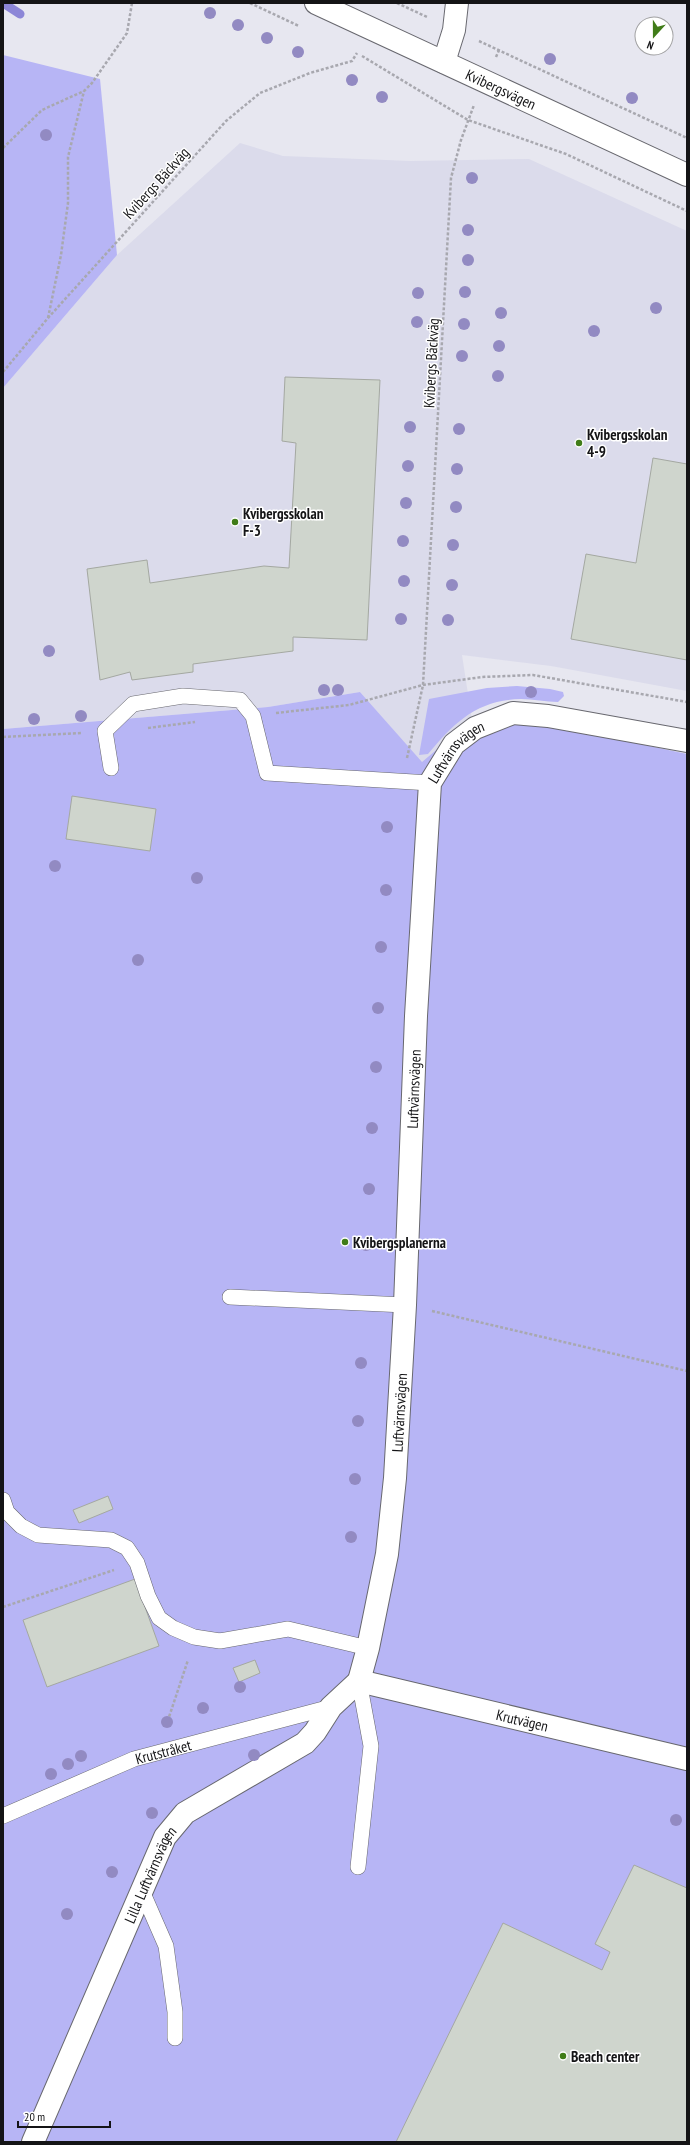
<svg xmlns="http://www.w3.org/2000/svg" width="690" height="2145" viewBox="0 0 690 2145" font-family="'PT Sans Narrow',sans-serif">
<rect width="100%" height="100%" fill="#e7e7f0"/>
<path fill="#dbdbeb" d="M240,143L283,156L411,161L529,159L687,231V691L551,666L462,655L472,720L422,763L360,692L268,707L3,729V388L117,255Z"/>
<g fill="#b7b5f5">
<path d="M3,55L100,79L117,255L3,388Z"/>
<path d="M517,686L550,689L563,692L564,696L558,702C546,702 533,699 521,699C477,700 455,722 428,754L419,755L429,699L487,688Z"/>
<path d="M360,692L422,762L472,720L537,722L687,754V2142H3V729L268,707Z"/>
</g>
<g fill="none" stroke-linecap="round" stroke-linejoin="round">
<path stroke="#8c86d7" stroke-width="9" d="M3,3L20,14"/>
</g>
<g fill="#cfd5cd" stroke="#a4a8a1">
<path d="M285,377L380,380L367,640L293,637V651L193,664V672L132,680L130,672L100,680L87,569L147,560L150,583L264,566L289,568L296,443L282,441Z"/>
<path d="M653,458L687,464V660L571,639L586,554L636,563Z"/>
<path d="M72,796L156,809L150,851L66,839Z"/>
<path d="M108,1496L113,1509L79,1523L73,1510Z"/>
<path d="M135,1579L159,1646L47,1687L23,1620Z"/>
<path d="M255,1660L260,1673L239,1682L233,1668Z"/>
<path d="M634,1865L687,1888V2142H396L503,1923L602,1970L610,1952L595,1944Z"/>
</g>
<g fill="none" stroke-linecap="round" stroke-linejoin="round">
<defs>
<g id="lane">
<path d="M111,768L105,731L133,704L183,696L240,700L253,716L267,773L430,783"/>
<path d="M230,1297L405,1305"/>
<path d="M3,1500L7,1512L21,1526L38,1535L111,1540L127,1548L137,1563L148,1596L159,1618L173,1628L194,1637L220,1641L288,1629L368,1648"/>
<path id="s1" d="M3,1816L134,1759L331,1707"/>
<path d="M358,1867L371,1746L359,1681"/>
<path d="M142,1891L166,1946L175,2012V2038"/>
</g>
<g id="street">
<path d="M444,62L454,30L457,3"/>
<path id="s2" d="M359,1681L368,1648L387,1554L395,1478L405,1305L416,1016L430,783L454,744L475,728L513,713L548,716L687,741"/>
<path id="s3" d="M359,1681L687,1759"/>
<path id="s4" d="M33,2142L165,1837L185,1813L305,1743L315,1732L331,1707L359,1681"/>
</g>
<g id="secondary">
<path id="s5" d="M316,3L687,175"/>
</g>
</defs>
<use href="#lane" stroke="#68686f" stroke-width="16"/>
<use href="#street" stroke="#68686f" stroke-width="24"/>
<use href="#secondary" stroke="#68686f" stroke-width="24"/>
<g stroke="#a8a8af" stroke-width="2.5" stroke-dasharray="3 2" stroke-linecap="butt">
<path d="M250,3L299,26"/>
<path d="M397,3L427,17"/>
<path d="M479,41L687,138"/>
<path d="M362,56L468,120L566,154L687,211"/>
<path d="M496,57L499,50"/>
<path d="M3,148L42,110L84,91L92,83L127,33L132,3"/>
<path d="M48,318L61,255L68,203V157L84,91"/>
<path d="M3,372L48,318L226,121L260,93L310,73L352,61L357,53"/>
<path d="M276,713L349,705L423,685L482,677L533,675L687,702"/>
<path d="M148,728L195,722"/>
<path d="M3,737L82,733"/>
<path d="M407,758L423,685L451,178L461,140L474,105"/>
<path d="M432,1311L687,1371"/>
<path d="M3,1607L114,1570"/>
<path d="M166,1726L188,1660"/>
</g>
<use href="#lane" stroke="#fff" stroke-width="15"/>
<use href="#street" stroke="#fff" stroke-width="22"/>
<use href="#secondary" stroke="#fff" stroke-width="22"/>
</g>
<g fill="#928ac2">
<circle cx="210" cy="13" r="6"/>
<circle cx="238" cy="25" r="6"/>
<circle cx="267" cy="38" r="6"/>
<circle cx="298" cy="52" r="6"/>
<circle cx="550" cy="59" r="6"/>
<circle cx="352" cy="80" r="6"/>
<circle cx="382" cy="97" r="6"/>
<circle cx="632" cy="98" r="6"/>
<circle cx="46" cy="135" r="6"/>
<circle cx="472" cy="178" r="6"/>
<circle cx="468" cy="230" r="6"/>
<circle cx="468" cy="260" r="6"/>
<circle cx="465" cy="292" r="6"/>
<circle cx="418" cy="293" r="6"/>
<circle cx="656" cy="308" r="6"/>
<circle cx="501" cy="313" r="6"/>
<circle cx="417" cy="322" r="6"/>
<circle cx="464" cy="324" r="6"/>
<circle cx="594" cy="331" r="6"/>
<circle cx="499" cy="346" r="6"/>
<circle cx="462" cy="356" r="6"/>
<circle cx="498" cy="376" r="6"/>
<circle cx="410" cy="427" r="6"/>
<circle cx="459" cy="429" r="6"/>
<circle cx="408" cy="466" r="6"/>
<circle cx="457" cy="469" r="6"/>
<circle cx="406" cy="503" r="6"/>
<circle cx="456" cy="507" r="6"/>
<circle cx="403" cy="541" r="6"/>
<circle cx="453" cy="545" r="6"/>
<circle cx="404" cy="581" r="6"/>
<circle cx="452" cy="585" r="6"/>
<circle cx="401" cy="619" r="6"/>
<circle cx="448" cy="620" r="6"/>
<circle cx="49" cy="651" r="6"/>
<circle cx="324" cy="690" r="6"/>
<circle cx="338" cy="690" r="6"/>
<circle cx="531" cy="692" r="6"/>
<circle cx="81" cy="716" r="6"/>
<circle cx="34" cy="719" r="6"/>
<circle cx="387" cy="827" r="6"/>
<circle cx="55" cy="866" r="6"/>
<circle cx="197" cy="878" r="6"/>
<circle cx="386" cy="890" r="6"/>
<circle cx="381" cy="947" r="6"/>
<circle cx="138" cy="960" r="6"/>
<circle cx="378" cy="1008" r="6"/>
<circle cx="376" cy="1067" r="6"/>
<circle cx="372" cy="1128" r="6"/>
<circle cx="369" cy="1189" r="6"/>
<circle cx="366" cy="1245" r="6"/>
<circle cx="361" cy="1363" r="6"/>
<circle cx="358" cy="1421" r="6"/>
<circle cx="355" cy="1479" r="6"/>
<circle cx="351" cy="1537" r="6"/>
<circle cx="240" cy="1687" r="6"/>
<circle cx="203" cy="1708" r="6"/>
<circle cx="167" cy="1722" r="6"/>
<circle cx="254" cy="1755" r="6"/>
<circle cx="81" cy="1756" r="6"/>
<circle cx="68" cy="1764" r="6"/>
<circle cx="51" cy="1774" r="6"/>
<circle cx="152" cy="1813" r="6"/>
<circle cx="676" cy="1820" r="6"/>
<circle cx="112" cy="1872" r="6"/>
<circle cx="67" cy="1914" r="6"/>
</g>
<g fill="#407c18" stroke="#fff" stroke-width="1.5">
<circle cx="579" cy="443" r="4"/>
<circle cx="235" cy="522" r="4"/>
<circle cx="345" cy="1242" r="4"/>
<circle cx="563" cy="2056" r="4"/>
</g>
<g text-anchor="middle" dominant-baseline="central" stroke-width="3" stroke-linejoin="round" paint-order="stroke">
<g font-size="15" fill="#141416" stroke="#fff">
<text stroke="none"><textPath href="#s5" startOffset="204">Kvibergsvägen</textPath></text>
<text transform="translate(156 183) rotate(-48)">Kvibergs Bäckväg</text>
<text transform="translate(431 363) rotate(-87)">Kvibergs Bäckväg</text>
<text stroke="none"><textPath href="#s2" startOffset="944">Luftvärnsvägen</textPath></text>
<text stroke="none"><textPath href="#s2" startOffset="596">Luftvärnsvägen</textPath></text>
<text stroke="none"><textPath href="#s2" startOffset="272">Luftvärnsvägen</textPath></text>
<text stroke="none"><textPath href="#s3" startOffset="168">Krutvägen</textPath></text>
<text stroke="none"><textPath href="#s1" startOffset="173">Krutstråket</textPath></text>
<text stroke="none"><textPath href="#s4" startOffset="292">Lilla Luftvärnsvägen</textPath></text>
</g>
<g font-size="15" font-weight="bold" fill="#141416" stroke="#fff" text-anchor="start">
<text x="587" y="434">Kvibergsskolan<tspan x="587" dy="17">4-9</tspan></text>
<text x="243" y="513">Kvibergsskolan<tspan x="243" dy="17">F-3</tspan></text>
<text x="353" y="1242">Kvibergsplanerna</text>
<text x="571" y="2056">Beach center</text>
</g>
</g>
<rect width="690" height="2145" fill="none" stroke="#141416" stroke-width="8"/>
<g transform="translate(654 36) rotate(201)"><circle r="19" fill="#ffffff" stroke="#a1a1a2"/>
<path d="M0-3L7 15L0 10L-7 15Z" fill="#407c18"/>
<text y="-6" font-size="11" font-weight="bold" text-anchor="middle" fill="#141416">N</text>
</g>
<path d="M18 2121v6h92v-6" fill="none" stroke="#141416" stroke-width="2"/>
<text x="24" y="2121" font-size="12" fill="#141416" stroke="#ffffff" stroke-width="3" paint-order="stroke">20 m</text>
</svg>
